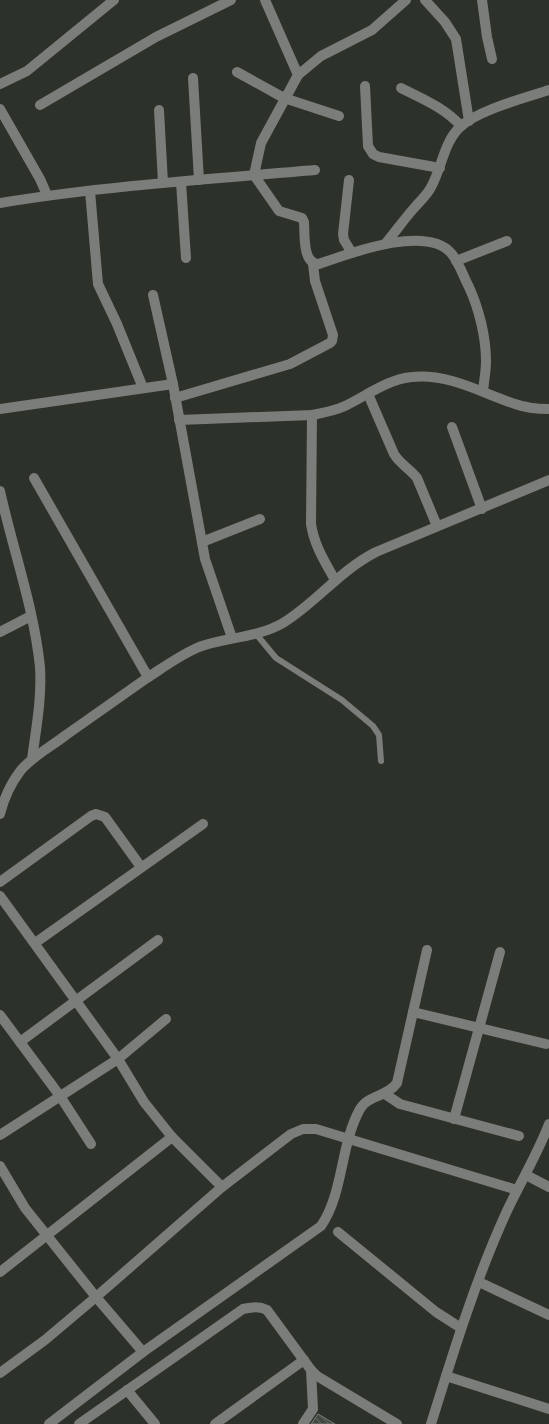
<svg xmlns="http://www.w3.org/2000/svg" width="549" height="1424" viewBox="0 0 549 1424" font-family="Cabin,sans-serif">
<defs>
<pattern id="building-back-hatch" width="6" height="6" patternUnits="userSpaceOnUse" patternTransform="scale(1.25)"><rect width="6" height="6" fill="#434840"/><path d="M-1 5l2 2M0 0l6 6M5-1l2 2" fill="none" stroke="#5e635c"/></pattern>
</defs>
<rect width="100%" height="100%" fill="#2c312a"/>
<path fill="url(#building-back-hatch)" stroke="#777d75" d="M318,1414L335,1424H311Z"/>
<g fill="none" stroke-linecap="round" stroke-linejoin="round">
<path stroke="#7a7d79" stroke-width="6" d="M256,634L276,658L342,700L373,726L379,735L381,761"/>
<g stroke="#7a7d79" stroke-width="10">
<path d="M265,0L298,75"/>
<path d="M406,0L372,30L321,56L298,75L261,143L254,175L279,211L302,218L304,222C305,234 302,264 319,264C348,254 426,224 451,253C459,262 463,276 469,287C479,309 486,337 486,361C486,371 484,381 483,391"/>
<path d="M425,0L445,22L456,39L469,121"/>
<path d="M482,0L487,37L492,59"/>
<path d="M237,72L284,98L339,116"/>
<path d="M193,78L199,180"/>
<path d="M0,84L27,71L114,0"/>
<path d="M365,86L368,146L373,154L379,157L440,168"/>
<path d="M401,88C423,99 445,108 461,126"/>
<path d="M40,105L156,37L231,0"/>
<path d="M0,109L40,179L47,195"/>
<path d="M159,110L163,183"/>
<path d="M349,180L343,234L344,240L352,253"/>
<path d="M181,182L186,258"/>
<path d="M90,191L98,284L117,324L143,388"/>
<path d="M0,203C104,186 210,179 315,170"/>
<path d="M386,243C396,231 405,218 415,207C420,201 426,196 430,189C442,169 443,143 460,127C478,110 525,98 549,90"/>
<path d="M456,261L507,241"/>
<path d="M153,295L173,384L205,559L232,638"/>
<path d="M368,394L394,454C400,464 410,469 417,478L437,526"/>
<path d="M175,398L290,364L330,343L332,341L333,335L315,281L313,264"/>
<path d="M0,409L173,384"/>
<path d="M312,415L311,524C314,545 325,562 335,580"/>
<path d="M179,420L312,415C323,413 334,411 345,406C366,396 388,379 412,377C448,373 482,393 515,404C526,408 538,409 549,409"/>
<path d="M452,427L482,509"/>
<path d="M34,478L148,677"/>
<path d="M0,491C13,550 34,608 40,667C42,698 36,729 32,759"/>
<path d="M202,542L260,519"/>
<path d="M0,632L31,616"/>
<path d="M0,882L91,816L96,814L105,817L141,867"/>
<path d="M0,896L118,1059L144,1102L172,1137L222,1187"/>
<path d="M35,943L203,824"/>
<path d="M413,1012L546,1044"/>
<path d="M0,1015L60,1096L91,1144"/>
<path d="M20,1042L158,940"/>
<path d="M385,1094L400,1104L519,1136"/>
<path d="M454,1119L500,952"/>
<path d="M0,1135L118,1059L166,1019"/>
<path d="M0,1166L25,1208L96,1297L143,1352"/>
<path d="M526,1175L549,1187"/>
<path d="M338,1232L436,1312L461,1328"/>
<path d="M0,1272L172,1137"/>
<path d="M479,1282L549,1315"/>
<path d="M0,1373L45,1340L96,1297L222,1187L291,1134L303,1129H316L517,1190"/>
<path d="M446,1376L549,1409"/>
<path d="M127,1390L155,1424"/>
<path d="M49,1424L143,1352L321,1226C344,1192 340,1145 360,1109C368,1095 387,1097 397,1083L427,950"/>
<path d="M79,1424L243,1309C253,1307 259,1306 267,1310L311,1370L317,1376L397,1424"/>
<path d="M215,1424L304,1360"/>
<path d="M303,1424L313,1409L311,1370"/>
<path d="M431,1424C453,1353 475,1281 506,1213C520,1183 537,1155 549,1124"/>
</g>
<path stroke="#7a7d79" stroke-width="10" d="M0,814C4,798 11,783 21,770C33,756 52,746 66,735C93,716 120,697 147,678C164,667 180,655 199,647C226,637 257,638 283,623C317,602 339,571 376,552L549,480"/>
</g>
</svg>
